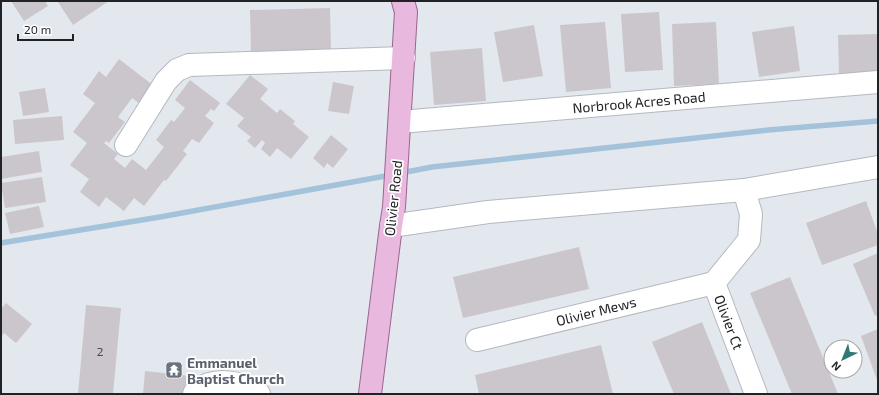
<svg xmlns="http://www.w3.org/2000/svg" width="879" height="395" viewBox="0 0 879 395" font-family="'Exo 2',sans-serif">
<rect width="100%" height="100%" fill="#e3e8ee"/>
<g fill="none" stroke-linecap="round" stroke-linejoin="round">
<g stroke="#a4c3da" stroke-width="5.5">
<path d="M401,173L432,167L768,130L878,121"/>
<path d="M1,243L160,217L391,175"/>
</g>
</g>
<g fill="#cbc6cc">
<path d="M11,1H45L48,6L24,21Z"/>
<path d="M59,1H109L73,25L58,2Z"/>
<path d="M330,8L331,51L251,53L250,10Z"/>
<path d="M659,12L663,70L625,72L621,14Z"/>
<path d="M605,22L611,88L566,92L560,25Z"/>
<path d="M716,22L719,84L674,86L672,24Z"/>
<path d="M534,25L543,76L503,82L494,32Z"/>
<path d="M794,26L800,71L759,77L752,32Z"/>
<path d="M878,34V74L839,75L838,35Z"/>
<path d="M482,48L486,101L434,105L430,52Z"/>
<path d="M119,59L154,86L140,104L132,98L118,117L125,122L109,143L106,141L104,143L118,154L114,159L125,168L132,159L146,170L164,147L156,140L171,120L174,122L185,108L175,100L190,80L220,103L214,111L211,109L205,116L214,123L199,143L192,139L183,151L187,154L166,181L164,180L144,206L134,198L124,211L106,197L99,207L80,192L89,179L70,165L87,143L73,132L95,103L83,94L99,71L106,77Z"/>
<path d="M250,75L268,89L260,99L277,113L280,109L295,121L293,124L309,137L291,159L277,148L270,157L261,149L265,143L262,140L255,148L247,141L251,137L237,126L244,118L226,104Z"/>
<path d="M333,82L354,86L349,114L328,111Z"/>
<path d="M45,88L49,112L23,116L19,92Z"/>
<path d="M62,116L64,140L15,144L13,120Z"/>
<path d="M331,135L348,149L333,168L327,163L324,168L313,158Z"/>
<path d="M39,151L42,172L1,179V157Z"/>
<path d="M42,177L46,202L5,208L1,183Z"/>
<path d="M866,201L878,234V245L822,265L806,223Z"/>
<path d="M39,206L44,227L10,234L5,213Z"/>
<path d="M579,247L589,289L463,318L453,277Z"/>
<path d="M878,253V315L875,316L853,264Z"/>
<path d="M790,277L838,394H792L750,293Z"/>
<path d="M6,303L32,324L16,343L4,333L1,337V309Z"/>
<path d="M86,305L121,308L113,394H78Z"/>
<path d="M702,322L731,394H674L652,342Z"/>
<path d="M878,329V379L877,380L861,336Z"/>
<path d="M601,345L613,394H479L475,375Z"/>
<path d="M145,371L191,376L189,394H143Z"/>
</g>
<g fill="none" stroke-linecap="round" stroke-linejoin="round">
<defs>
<g id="minor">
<path d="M400,122L878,82"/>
<path d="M126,145L166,81L177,70L189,65L404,58"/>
<path d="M744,190L751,214L749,240L714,283L756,394"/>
<path d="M391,226L488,212L744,190L878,167"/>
<path d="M477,340L714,283"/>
<path d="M194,394L195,392C199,390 204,386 209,384C225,379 246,384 259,394"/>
</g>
<path id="major" d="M370,394L391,226L394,207L406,12L403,1"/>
</defs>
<use href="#minor" stroke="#b4b8bf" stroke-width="24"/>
<use href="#major" stroke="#9a658f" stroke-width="24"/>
<use href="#minor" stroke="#fff" stroke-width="22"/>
<use href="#major" stroke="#e9b8df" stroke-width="22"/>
</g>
<defs>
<symbol id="temple-square" viewBox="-11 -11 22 22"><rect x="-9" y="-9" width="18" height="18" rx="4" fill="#6b7280" stroke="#fff"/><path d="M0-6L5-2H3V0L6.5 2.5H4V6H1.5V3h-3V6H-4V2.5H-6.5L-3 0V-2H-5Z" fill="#fff"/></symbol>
</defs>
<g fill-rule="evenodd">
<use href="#temple-square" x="164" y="360" width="20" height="20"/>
</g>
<g text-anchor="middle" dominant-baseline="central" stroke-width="3.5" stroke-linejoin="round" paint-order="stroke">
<g font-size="12" fill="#4b4b4e">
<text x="100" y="351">2</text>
</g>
<g font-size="14" fill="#202224" stroke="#fff">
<text transform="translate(639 102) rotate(-5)">Norbrook Acres Road</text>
<text transform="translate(393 198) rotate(-84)">Olivier Road</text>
<text transform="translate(596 311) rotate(-14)">Olivier Mews</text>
<text transform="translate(729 322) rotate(69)">Olivier Ct</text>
</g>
<g font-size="14" font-weight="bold" fill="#5b616d" stroke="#fff" text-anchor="start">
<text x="187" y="362">Emmanuel<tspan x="187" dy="16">Baptist Church</tspan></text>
</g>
</g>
<rect width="879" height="395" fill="none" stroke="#202224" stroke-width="4"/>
<g transform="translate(843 359) rotate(223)"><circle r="19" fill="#ffffff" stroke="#a6a7a7"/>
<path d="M0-3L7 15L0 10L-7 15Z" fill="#307974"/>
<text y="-6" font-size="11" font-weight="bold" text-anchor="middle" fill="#202224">N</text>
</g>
<path d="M18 34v6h55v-6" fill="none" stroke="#202224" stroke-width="2"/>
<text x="24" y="34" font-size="12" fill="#202224" stroke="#ffffff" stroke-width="3" paint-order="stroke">20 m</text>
</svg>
